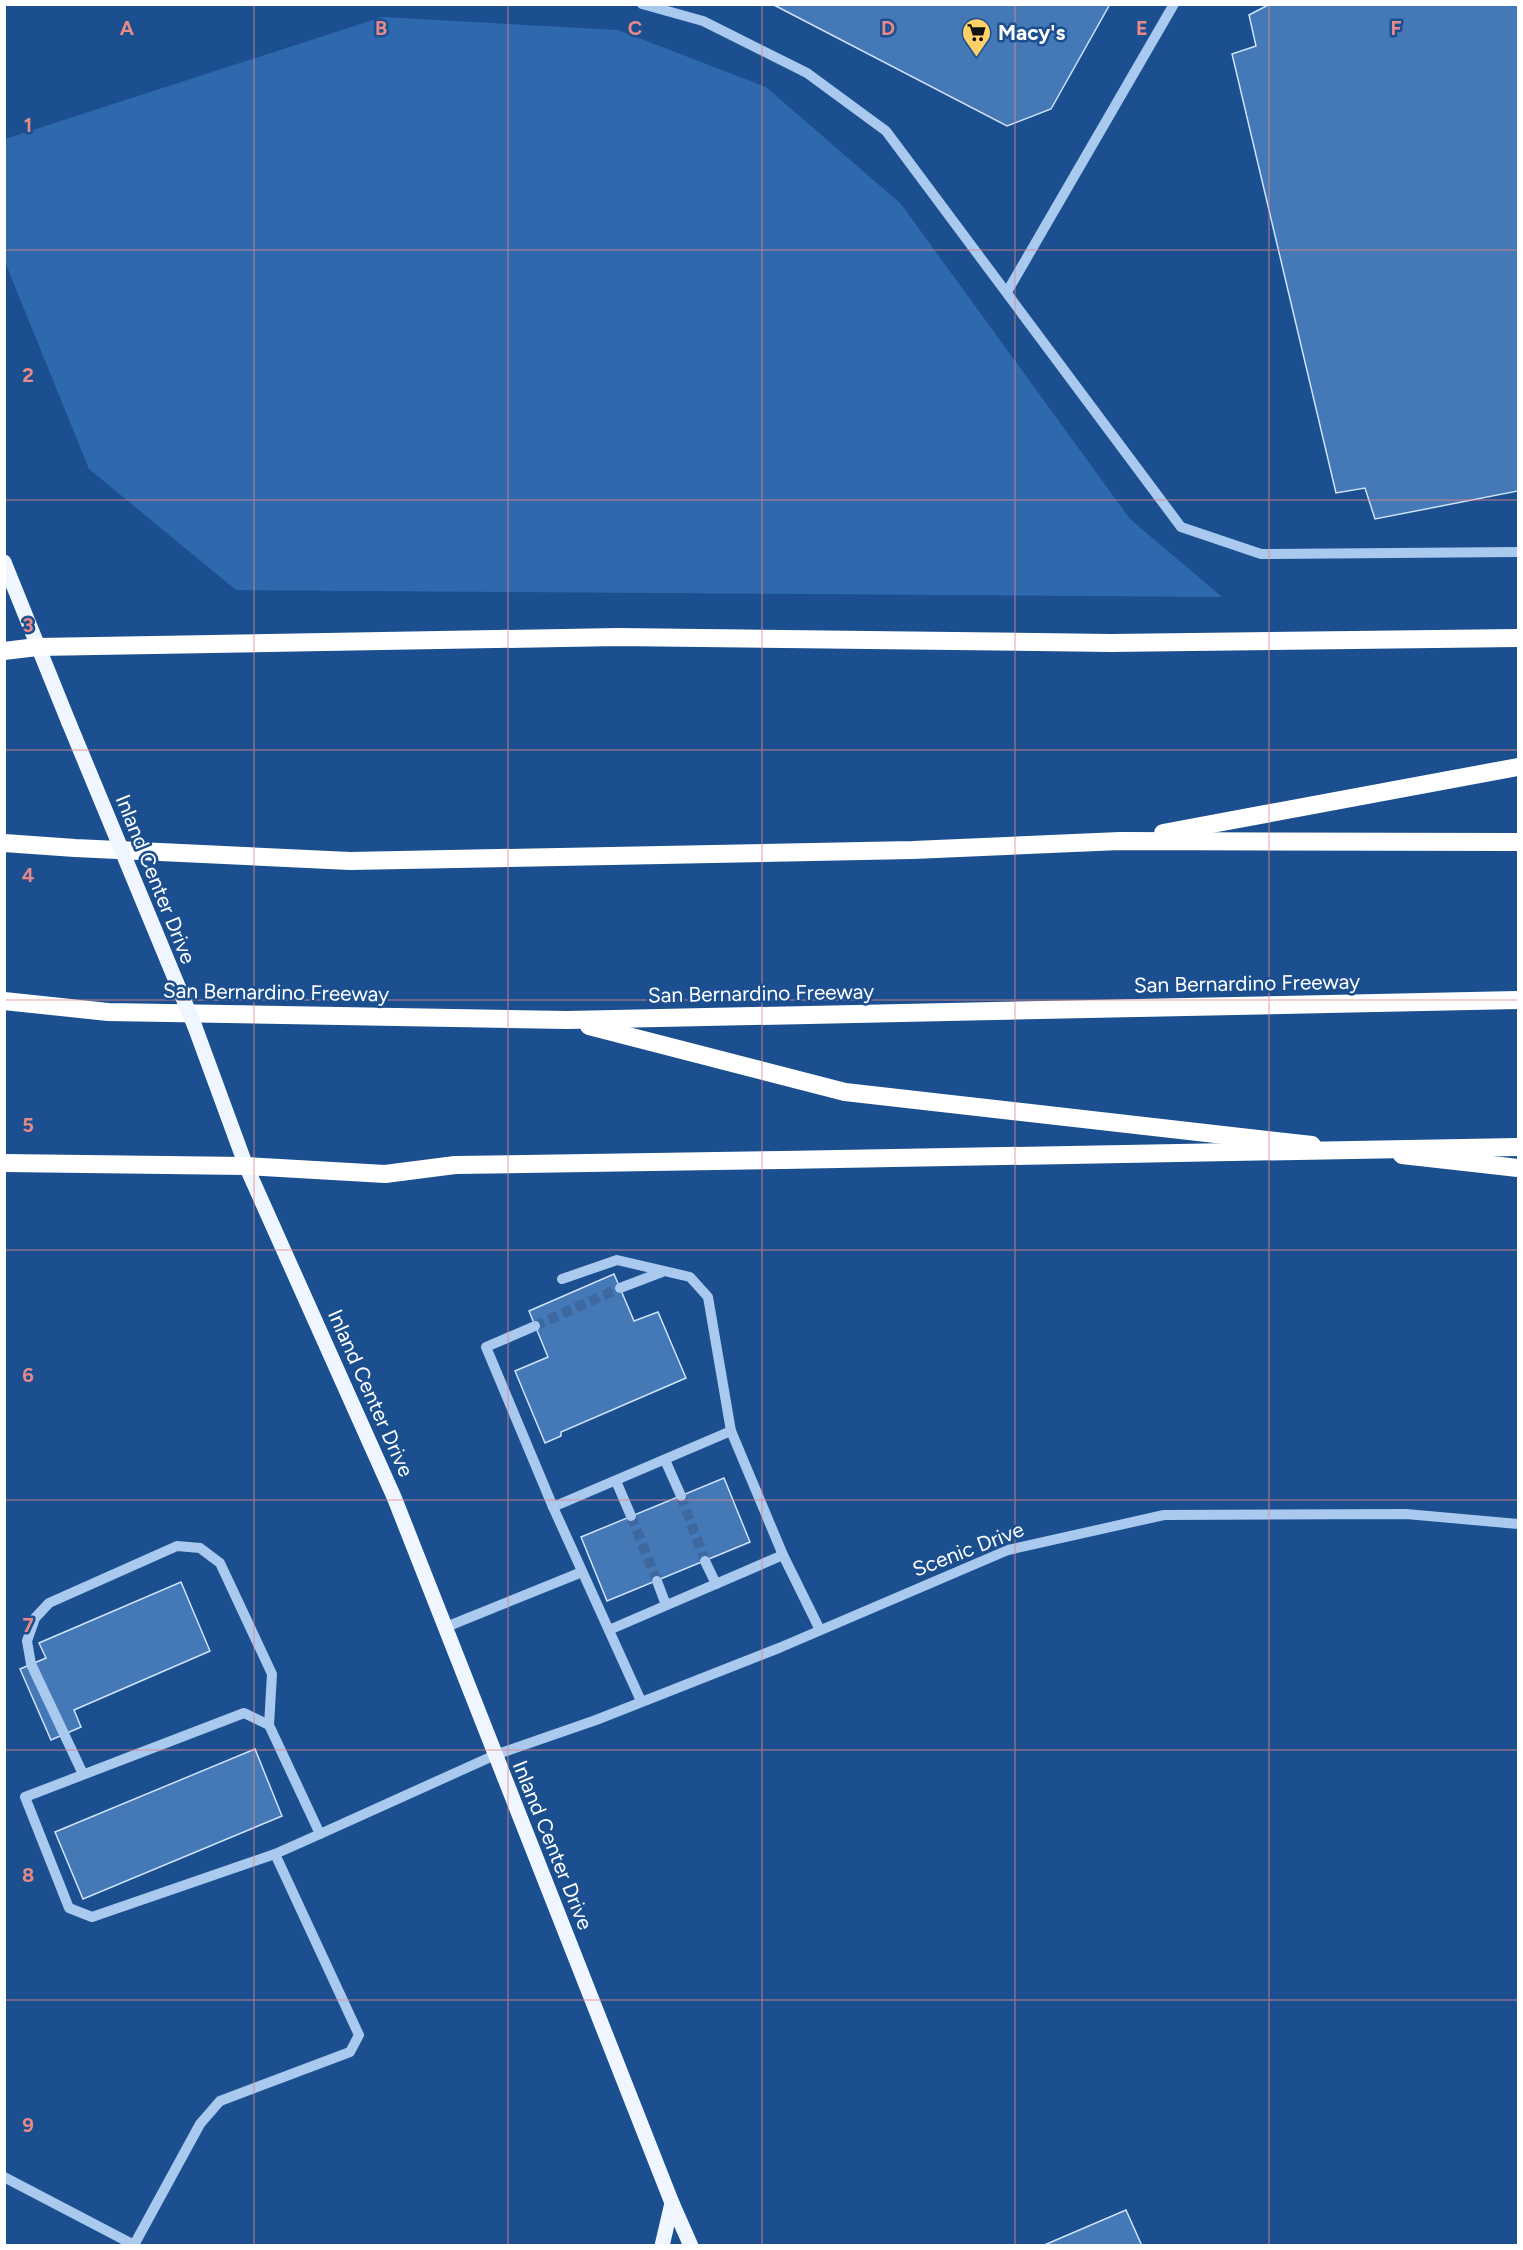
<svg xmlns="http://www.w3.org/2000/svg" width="1523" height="2250" viewBox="0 0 1523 2250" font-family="Figtree,sans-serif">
<rect width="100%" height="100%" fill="#1b4f8f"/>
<path fill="#2e69ad" d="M382,17L618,30L766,87L901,204L1130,519L1222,597L236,590L89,469L5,262V139Z"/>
<g fill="#4478b7" stroke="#cfe3fa" stroke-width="1.5">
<path d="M772,4H1110L1051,109L1007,126Z"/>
<path d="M1270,4H1518V491L1375,519L1365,488L1336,493L1232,54L1256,46L1249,15Z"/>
<path d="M614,1274L634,1321L658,1312L686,1378L561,1432V1436L545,1443L515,1371L548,1357L529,1311Z"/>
<path d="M724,1478L750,1542L607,1601L581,1537Z"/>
<path d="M181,1582L210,1651L74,1710L81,1727L51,1740L20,1669L46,1658L39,1643Z"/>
<path d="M255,1749L282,1816L83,1899L55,1832Z"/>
<path d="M1126,2210L1142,2246H1042Z"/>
</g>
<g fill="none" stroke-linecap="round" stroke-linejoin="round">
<g stroke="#3d69a0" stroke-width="10" stroke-dasharray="10 5" stroke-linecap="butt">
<path d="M535,1326L620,1288"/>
<path d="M681,1496L705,1561"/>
<path d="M631,1516L657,1581"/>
</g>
<g stroke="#a9c9ee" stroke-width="10">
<path d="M642,4L703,21L807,73L886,131L1181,527L1261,554L1518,552"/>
<path d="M1007,292L1174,4"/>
<path d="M562,1279L617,1260L690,1277L708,1297L731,1431"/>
<path d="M620,1288L662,1272"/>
<path d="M535,1326L486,1347L553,1507"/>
<path d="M665,1460L681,1496"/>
<path d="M616,1481L631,1516"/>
<path d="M705,1561L716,1584"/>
<path d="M657,1581L666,1605"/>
<path d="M446,1627L582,1572"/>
<path d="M609,1630L783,1555"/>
<path d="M641,1701L553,1507L731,1431L783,1555L820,1630"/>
<path d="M244,1713L269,1725L320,1834L275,1854L92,1917L69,1908L25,1797Z"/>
<path d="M83,1774L31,1664L27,1641L35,1618L49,1603L177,1546L200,1548L220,1563L272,1674L269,1725"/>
<path d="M320,1834L495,1755L596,1720L779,1648L1008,1550L1164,1515L1406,1514L1518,1524"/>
<path d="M4,2177L136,2246"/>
<path d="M134,2245L200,2124L220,2101L350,2052L359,2035L275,1854"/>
</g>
<g stroke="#f0f6ff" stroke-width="15">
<path d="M4,562L69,723"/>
<path d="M195,1027L246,1166L394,1497L672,2203L691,2246"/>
<path d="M662,2246L672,2203"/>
</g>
<g stroke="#fff" stroke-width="18">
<path d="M4,651L37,647L618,637L1111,643L1518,638"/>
<path d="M1163,833L1518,767"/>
<path d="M4,843L75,848L350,861L913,850L1120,841L1518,842"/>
<path d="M4,1001L108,1012L567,1020L1518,1000"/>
<path d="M589,1026L845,1092L1312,1145"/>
<path d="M1402,1155L1518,1168"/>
<path d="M4,1163L246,1166L385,1174L455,1165L783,1160"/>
</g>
<path stroke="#f0f6ff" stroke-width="15" d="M69,723L195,1027"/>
<path stroke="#fff" stroke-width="18" d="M783,1160L1518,1147"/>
</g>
<path fill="none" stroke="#e88989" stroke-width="1.5" stroke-opacity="0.55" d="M254,4V2246M508,4V2246M762,4V2246M1015,4V2246M1269,4V2246M4,250H1518M4,500H1518M4,750H1518M4,1000H1518M4,1250H1518M4,1500H1518M4,1750H1518M4,2000H1518"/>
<defs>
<symbol id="supermarket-pin" viewBox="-11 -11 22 30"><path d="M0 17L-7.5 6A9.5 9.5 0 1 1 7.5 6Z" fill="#ffd166" stroke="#1b4f8f"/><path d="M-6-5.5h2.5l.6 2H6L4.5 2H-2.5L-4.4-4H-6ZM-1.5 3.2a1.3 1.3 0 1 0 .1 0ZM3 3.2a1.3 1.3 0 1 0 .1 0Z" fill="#111"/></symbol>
</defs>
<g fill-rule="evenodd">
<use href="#supermarket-pin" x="960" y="16" width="33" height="45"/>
</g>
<g text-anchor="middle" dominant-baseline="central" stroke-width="5" stroke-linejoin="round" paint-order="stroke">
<g font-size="21" font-weight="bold" fill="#fff" stroke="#1b4f8f" text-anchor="start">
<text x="998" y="32">Macy's</text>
</g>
<g font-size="21" fill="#fff" stroke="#1b4f8f">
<text transform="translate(156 879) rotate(68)">Inland Center Drive</text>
<text transform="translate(1247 983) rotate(-1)">San Bernardino Freeway</text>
<text transform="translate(276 992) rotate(1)">San Bernardino Freeway</text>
<text transform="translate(761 993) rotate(-1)">San Bernardino Freeway</text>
<text transform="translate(371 1393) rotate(66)">Inland Center Drive</text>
<text transform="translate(968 1549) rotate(-21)">Scenic Drive</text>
<text transform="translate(553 1845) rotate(68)">Inland Center Drive</text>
</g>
</g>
<g font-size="20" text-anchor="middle" font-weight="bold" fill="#e88989" stroke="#1b4f8f" stroke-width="5" stroke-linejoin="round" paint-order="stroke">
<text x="127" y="35">A</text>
<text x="381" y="35">B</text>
<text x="635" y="35">C</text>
<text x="888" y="35">D</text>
<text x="1142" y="35">E</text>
<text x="1396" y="35">F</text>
<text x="28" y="132">1</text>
<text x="28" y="382">2</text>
<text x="28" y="632">3</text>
<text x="28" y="882">4</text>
<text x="28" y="1132">5</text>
<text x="28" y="1382">6</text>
<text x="28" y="1632">7</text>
<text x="28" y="1882">8</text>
<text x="28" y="2132">9</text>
</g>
<rect width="1523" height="2250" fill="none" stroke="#ffffff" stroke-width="12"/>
</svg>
